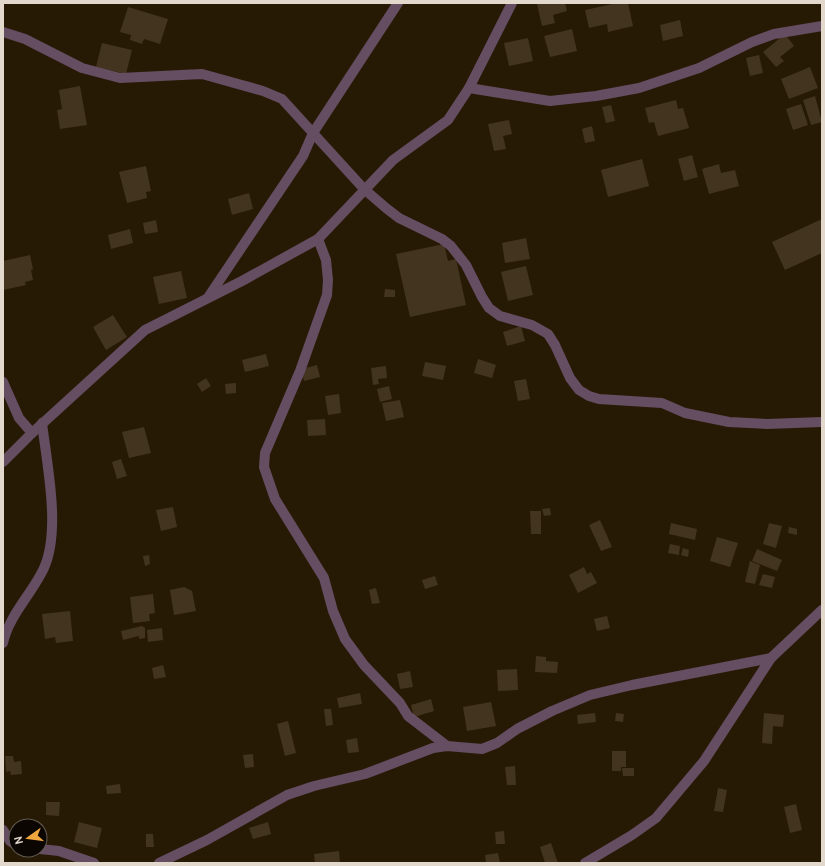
<svg xmlns="http://www.w3.org/2000/svg" width="825" height="866" viewBox="0 0 825 866" font-family="Overpass,sans-serif">
<rect width="100%" height="100%" fill="#271a05"/>
<g fill="#42341e">
<path d="M543,3H565L567,11L553,15L555,23L542,26L537,4Z"/>
<path d="M617,3H628L633,26L608,32L607,24L589,28L585,10Z"/>
<path d="M128,7L168,19L160,44L144,39L142,44L130,40L131,35L120,32Z"/>
<path d="M680,20L683,36L663,41L660,25Z"/>
<path d="M572,29L577,51L550,57L544,36Z"/>
<path d="M785,34L794,46L780,57L784,61L776,67L763,52Z"/>
<path d="M528,38L533,61L509,66L504,43Z"/>
<path d="M102,43L132,50L126,74L96,67Z"/>
<path d="M759,55L763,73L750,76L746,58Z"/>
<path d="M810,67L818,88L789,99L781,79Z"/>
<path d="M80,86L87,125L60,129L57,110L62,109L59,90Z"/>
<path d="M815,96L822,122L811,125L803,100Z"/>
<path d="M676,100L678,109L683,108L689,128L658,136L654,122L649,123L645,108Z"/>
<path d="M801,104L808,125L793,130L786,109Z"/>
<path d="M611,105L615,121L606,123L602,107Z"/>
<path d="M509,120L512,134L503,136L506,149L494,151L488,124Z"/>
<path d="M592,126L595,141L585,143L582,129Z"/>
<path d="M692,155L698,177L684,181L678,159Z"/>
<path d="M642,159L649,186L608,197L601,170Z"/>
<path d="M719,164L721,173L735,170L739,186L709,194L702,169Z"/>
<path d="M146,166L151,191L146,192L147,198L127,203L119,172Z"/>
<path d="M249,193L253,209L232,215L228,199Z"/>
<path d="M822,219V253L785,270L772,242Z"/>
<path d="M156,220L158,232L145,234L143,223Z"/>
<path d="M130,229L133,243L111,249L108,235Z"/>
<path d="M526,238L530,259L505,263L502,243Z"/>
<path d="M444,244L448,261L456,259L466,305L410,317L396,254Z"/>
<path d="M30,255L33,269L31,270L33,280L25,282L26,285L3,290V261Z"/>
<path d="M526,266L533,295L508,301L501,272Z"/>
<path d="M181,271L187,298L159,304L153,277Z"/>
<path d="M385,289L395,290V297H384Z"/>
<path d="M113,315L127,337L106,350L93,327Z"/>
<path d="M521,326L525,341L507,346L503,332Z"/>
<path d="M266,354L269,366L245,372L242,360Z"/>
<path d="M478,359L496,365L492,378L474,373Z"/>
<path d="M425,362L446,366L443,380L422,376Z"/>
<path d="M317,365L320,377L304,381L301,369Z"/>
<path d="M386,366L387,378L378,379L379,384L373,385L371,368Z"/>
<path d="M206,378L211,386L202,392L197,384Z"/>
<path d="M526,379L530,399L518,401L514,381Z"/>
<path d="M236,383V393L226,394L225,384Z"/>
<path d="M389,386L392,399L380,402L377,389Z"/>
<path d="M339,394L341,413L328,415L325,396Z"/>
<path d="M400,400L404,417L386,421L382,403Z"/>
<path d="M325,419L326,435L308,436L307,420Z"/>
<path d="M144,427L151,453L129,458L122,432Z"/>
<path d="M121,459L127,476L117,479L112,462Z"/>
<path d="M173,507L177,527L161,531L156,510Z"/>
<path d="M550,508L551,515L544,516L542,509Z"/>
<path d="M530,511H541V534H531Z"/>
<path d="M600,520L612,547L601,551L589,525Z"/>
<path d="M671,523L697,529L695,540L669,534Z"/>
<path d="M769,523L782,526L776,548L763,544Z"/>
<path d="M789,527L797,529V535L788,533Z"/>
<path d="M717,537L738,543L730,567L710,561Z"/>
<path d="M670,544L680,546L679,555L668,553Z"/>
<path d="M683,548L689,550L688,557L681,555Z"/>
<path d="M757,549L782,560L777,571L752,561Z"/>
<path d="M149,555L150,564L145,566L143,556Z"/>
<path d="M750,561L760,565L755,584L745,582Z"/>
<path d="M584,567L587,574L591,572L597,583L578,593L569,575Z"/>
<path d="M763,574L775,577L772,588L759,585Z"/>
<path d="M435,576L438,585L425,589L422,580Z"/>
<path d="M184,587L192,591L196,611L174,615L170,590Z"/>
<path d="M376,588L380,603L372,604L369,590Z"/>
<path d="M153,594L155,613L149,614L150,621L133,623L130,597Z"/>
<path d="M70,611L73,641L56,643L55,637L45,639L42,614Z"/>
<path d="M607,616L610,628L597,631L594,619Z"/>
<path d="M142,626L145,628V638L139,639V636L123,640L121,631Z"/>
<path d="M162,628L163,640L148,642L147,630Z"/>
<path d="M536,656L546,657V661L558,662L557,673L535,672Z"/>
<path d="M163,665L166,677L154,679L152,668Z"/>
<path d="M517,669L518,690L498,691L497,670Z"/>
<path d="M410,671L413,687L400,689L397,674Z"/>
<path d="M360,693L362,704L339,708L337,698Z"/>
<path d="M431,699L434,711L414,717L411,705Z"/>
<path d="M491,702L496,726L467,731L463,707Z"/>
<path d="M324,709H331L333,725L326,726Z"/>
<path d="M595,713L596,722L578,724L577,715Z"/>
<path d="M616,713L624,714L623,722L615,721Z"/>
<path d="M764,713L784,715L783,727L773,726L772,744L762,743Z"/>
<path d="M288,721L296,753L285,756L277,724Z"/>
<path d="M357,738L359,752L348,753L346,740Z"/>
<path d="M612,751H626V767H621V771H612Z"/>
<path d="M253,754L254,767L245,768L243,755Z"/>
<path d="M5,756H13L14,762L21,761L22,774L11,775L10,771L6,772Z"/>
<path d="M515,766L516,785H507L505,767Z"/>
<path d="M622,768H634V776H623Z"/>
<path d="M120,784L121,793L107,794L106,786Z"/>
<path d="M718,788L727,790L723,812L714,811Z"/>
<path d="M46,802H60L59,816L46,815Z"/>
<path d="M796,804L802,830L790,833L784,807Z"/>
<path d="M79,822L102,828L97,848L74,842Z"/>
<path d="M268,822L271,834L253,839L249,828Z"/>
<path d="M504,831L505,844H496L495,832Z"/>
<path d="M146,834H153L154,847H146Z"/>
<path d="M551,843L558,863H545L540,847Z"/>
<path d="M339,851L340,863H315L314,854Z"/>
<path d="M498,853L500,863H486L485,855Z"/>
</g>
<g fill="none" stroke-linecap="round" stroke-linejoin="round">
<g stroke="#654d62" stroke-width="10">
<path d="M3,32L25,39L82,68L120,78L202,74L263,91L282,99L364,189L386,208L399,218L442,239L451,246L466,265L482,297L489,308L500,316L532,325L548,334L555,345L570,378L579,390L589,396L599,399L662,403L685,413L729,422L767,424L822,422"/>
<path d="M469,88L550,101L596,96L639,88L699,68L752,42L774,34L822,26"/>
<path d="M318,239L326,260L328,280L327,295L300,371L265,453L264,467L275,499L324,578L333,611L345,639L364,665L400,703L408,716L447,746"/>
<path d="M209,296L303,156L313,133L398,3"/>
<path d="M3,382L19,418L32,433"/>
<path d="M3,462L32,433L145,330L242,281L318,239L393,160L448,120L469,88L512,3"/>
<path d="M3,643C9,615 32,594 44,568C61,530 47,465 42,423"/>
<path d="M3,830L10,841L16,845"/>
<path d="M40,849L59,851L94,863"/>
<path d="M159,863L207,840L287,795L314,786L365,774L433,748L447,746L482,749L497,743L517,729L552,711L590,695L632,685L771,658L822,610"/>
<path d="M585,863L632,835L656,818L704,761L771,658"/>
</g>
</g>
<rect width="825" height="866" fill="none" stroke="#e2d9cc" stroke-width="8"/>
<g transform="translate(28 838) rotate(256)"><circle r="19" fill="#0b0601" stroke="#615a52"/>
<path d="M0-3L7 15L0 10L-7 15Z" fill="#f0a63f"/>
<text y="-6" font-size="11" font-weight="bold" text-anchor="middle" fill="#e2d9cc">N</text>
</g>
</svg>
